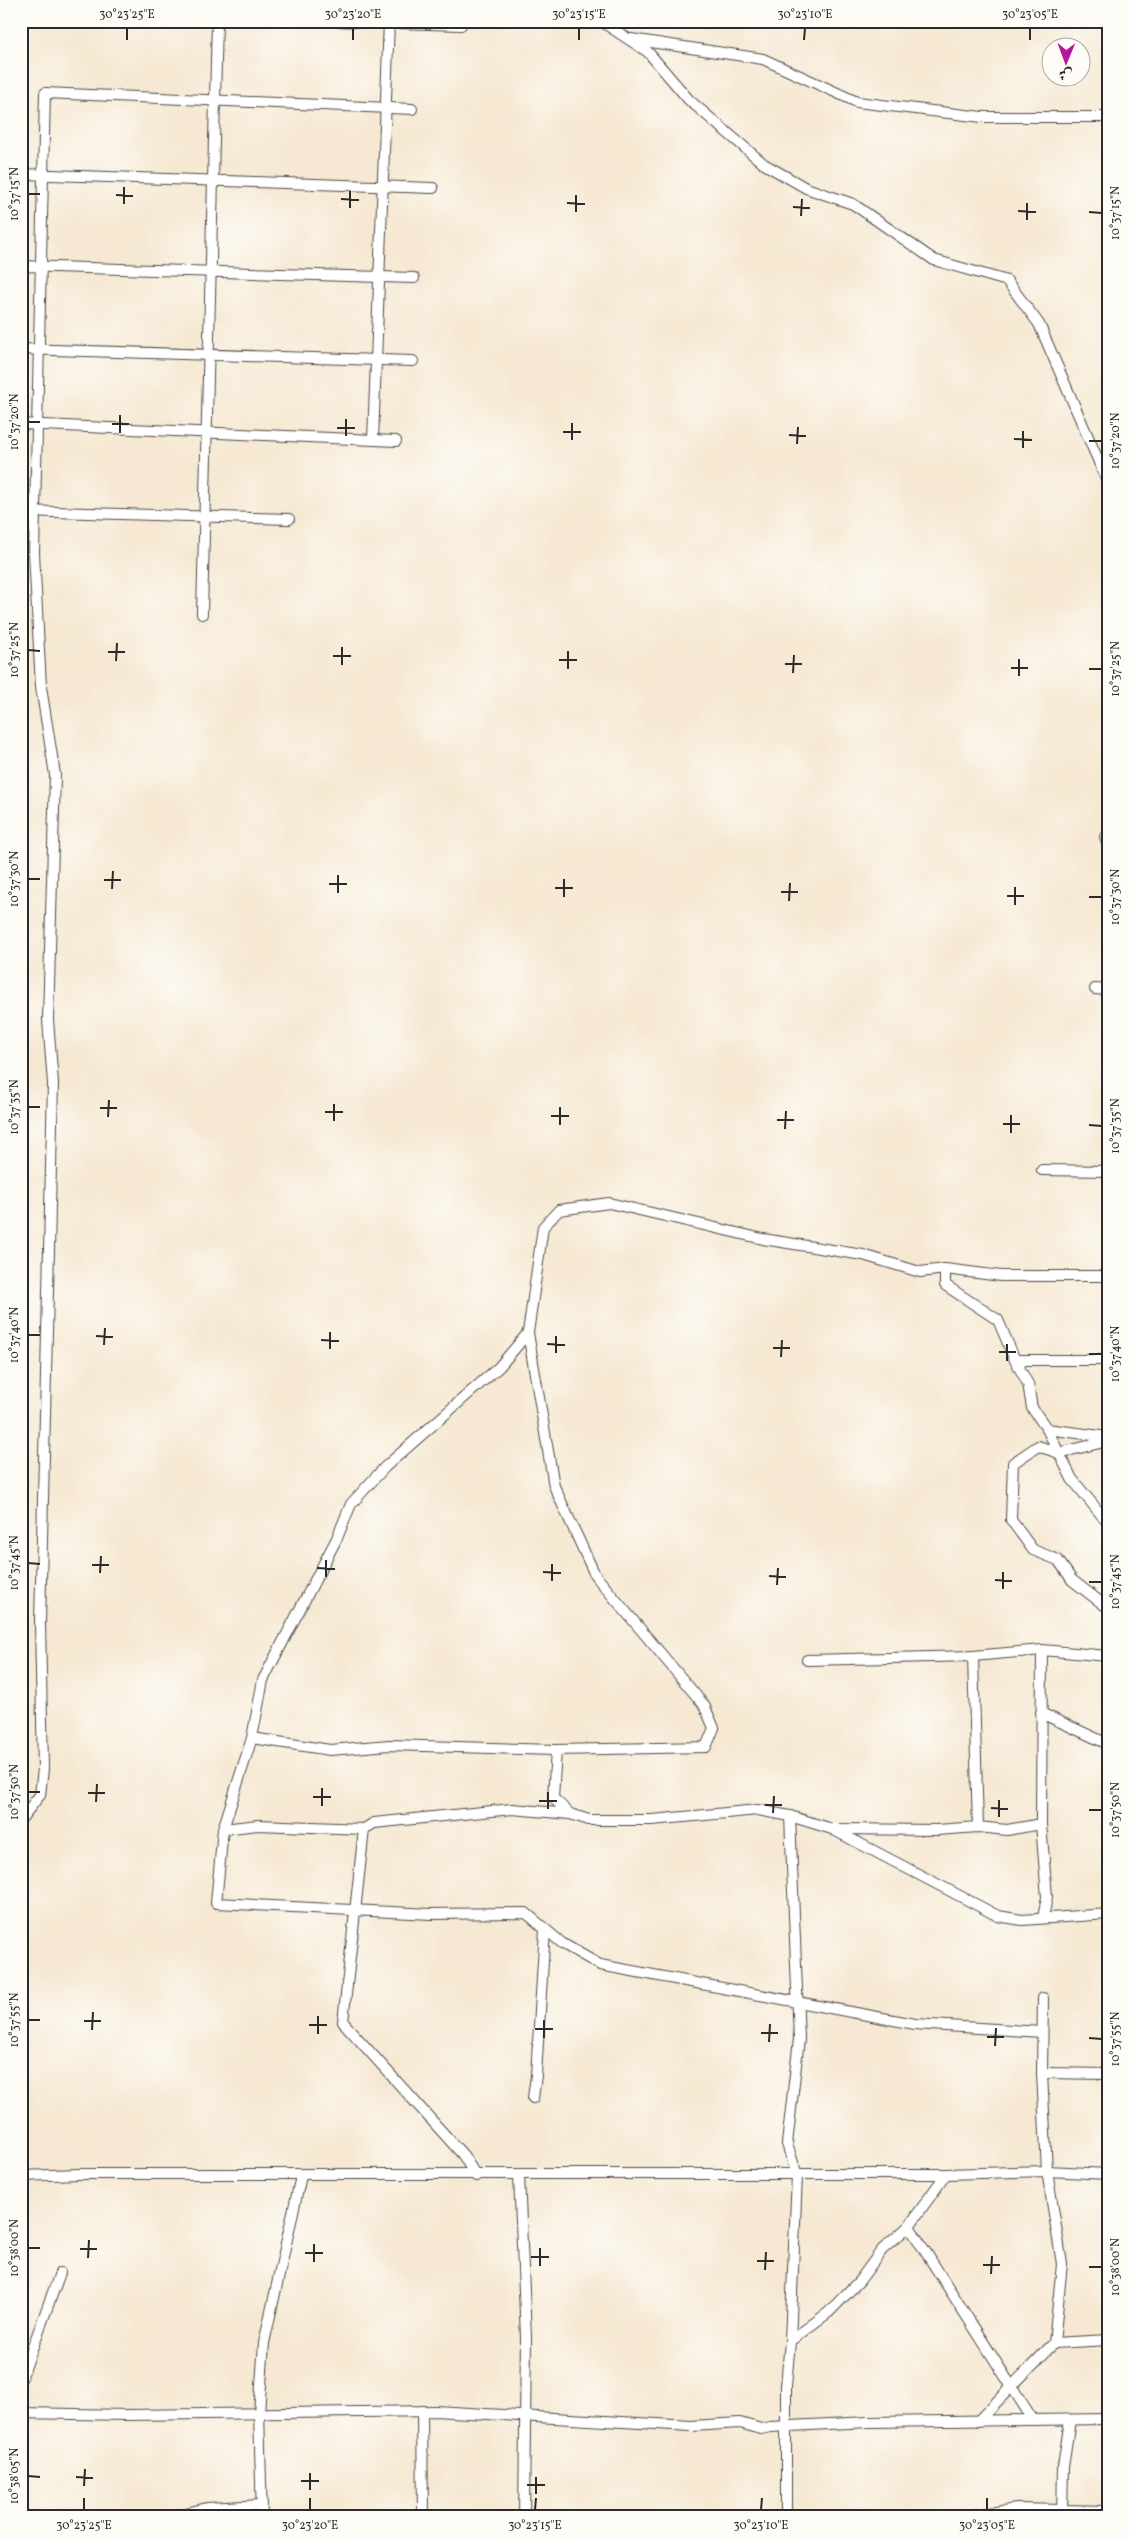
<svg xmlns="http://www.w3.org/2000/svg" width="1129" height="2538" viewBox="0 0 1129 2538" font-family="Vollkorn,Amiri,serif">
<rect width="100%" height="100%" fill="#fdfcf7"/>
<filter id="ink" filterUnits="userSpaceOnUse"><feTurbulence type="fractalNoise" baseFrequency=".02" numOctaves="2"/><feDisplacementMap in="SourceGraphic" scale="10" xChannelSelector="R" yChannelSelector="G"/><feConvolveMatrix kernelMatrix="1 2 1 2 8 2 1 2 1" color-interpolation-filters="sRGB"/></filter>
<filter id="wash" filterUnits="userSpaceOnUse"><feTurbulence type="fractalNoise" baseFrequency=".0096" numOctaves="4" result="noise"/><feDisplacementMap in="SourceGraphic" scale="20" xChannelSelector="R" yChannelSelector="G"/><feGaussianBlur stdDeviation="1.12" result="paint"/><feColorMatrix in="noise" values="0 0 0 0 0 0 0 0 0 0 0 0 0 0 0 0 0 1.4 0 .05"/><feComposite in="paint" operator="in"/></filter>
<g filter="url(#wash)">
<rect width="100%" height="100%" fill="#f6e8d2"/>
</g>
<g filter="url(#ink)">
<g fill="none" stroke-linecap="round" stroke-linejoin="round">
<defs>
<g id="minor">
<path d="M333,21L461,25"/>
<path d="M601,21L648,52L689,100L764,164L806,188L853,204L934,260L1007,281L1039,324L1108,483"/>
<path d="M631,39L763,59L857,102L982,117H1108"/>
<path d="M21,174L433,188"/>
<path d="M21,266L414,278"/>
<path d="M21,349L413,361"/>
<path d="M21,424L396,441"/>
<path d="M373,440L389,21"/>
<path d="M21,511L289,519"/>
<path d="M202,614L217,21"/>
<path d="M1105,837L1108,845"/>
<path d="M1095,989L1108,990"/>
<path d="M1042,1170L1108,1171"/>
<path d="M945,1269V1285L998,1320L1015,1360L1028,1384L1032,1408L1047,1429L1072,1479L1108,1523"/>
<path d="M1015,1360H1108"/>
<path d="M1047,1429L1108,1437"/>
<path d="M1108,1441L1059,1453L1038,1446L1013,1463L1011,1520L1033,1550L1058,1560L1072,1580L1108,1608"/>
<path d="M1042,1650L1041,1824L1047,1897L1043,1918"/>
<path d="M973,1656L978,1827"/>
<path d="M807,1660L973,1656L1042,1650L1108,1656"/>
<path d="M1041,1713L1108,1744"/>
<path d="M252,1738L330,1750L389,1745L556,1750L706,1747L714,1728L704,1705L595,1575L554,1486L528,1333"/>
<path d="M556,1750L553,1798L570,1814"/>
<path d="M21,1819L40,1795L43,1769L40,1623L53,1083L48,1020L55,775L41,687L34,553L45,93L412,109"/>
<path d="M223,1829L258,1825L364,1829"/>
<path d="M833,1829L937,1830L978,1827L1007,1830L1041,1824"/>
<path d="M1042,2032L915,2024L600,1965L563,1944L526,1913L431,1914L216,1903L223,1829L252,1738L263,1680L337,1538L351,1504L385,1467L499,1367L528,1333L543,1227L559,1210L609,1203L763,1239L863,1255L920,1272L945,1269L1001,1276H1108"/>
<path d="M1042,2073L1108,2074"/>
<path d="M533,2098L536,2075L545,1929"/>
<path d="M21,2176L79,2174H946L1047,2171L1108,2174"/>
<path d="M476,2176L463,2155L343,2022L364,1829L374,1823L512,1809L570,1814L589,1820H652L758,1810L790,1816L832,1829L998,1916L1022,1920L1108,1914"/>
<path d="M519,2176L526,2337L524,2517"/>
<path d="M909,2226L1033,2420"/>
<path d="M790,2341L797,2175L787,2144L799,2039L790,1816"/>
<path d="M1054,2343L1108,2340"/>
<path d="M21,2379L60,2273"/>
<path d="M422,2411L423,2517"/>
<path d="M21,2413L127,2415L435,2411L691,2426L740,2423L761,2429L770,2427L869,2422L1108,2419"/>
<path d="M978,2421L1054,2343L1062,2264L1047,2171L1042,2073L1043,1998"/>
<path d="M169,2517L207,2508L262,2505"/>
<path d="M262,2517L259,2413L264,2343L301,2176"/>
<path d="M786,2517V2386L790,2341L829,2312L860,2280L882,2250L909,2226L946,2174"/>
<path d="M959,2517L1017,2509L1108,2511"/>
<path d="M1062,2517L1063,2466L1070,2420"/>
</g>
</defs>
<use href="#minor" stroke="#494744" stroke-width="12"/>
<use href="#minor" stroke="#fff" stroke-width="10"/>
</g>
</g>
<path fill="none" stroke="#2b2b2b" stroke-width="2" d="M127,40V28M353,40V28M579,40V28M804,40L805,28M1030,40V28M28,194H40M116,195L133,196M341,199L359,200M567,203L585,204M124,204V187M793,207L810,208M350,208V191M1018,211L1036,212M576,212V195M1089,212L1102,213M801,216L802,199M1027,220V203M28,422H40M112,424H129M337,428H355M563,432H581M120,433V415M789,435L806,436M346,436V419M1014,439L1032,440M572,440V423M1089,441H1102M797,444L798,427M1023,448V431M28,650L40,651M108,652H125M333,656H351M559,660H577M116,661L117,643M785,664H802M342,665V647M1011,668H1028M568,669V651M1089,669H1102M793,673L794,655M1019,676V659M28,879H40M104,880H121M329,884H347M555,888H573M112,889L113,871M781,892H798M338,893V875M1007,896H1024M564,897V879M1089,897H1102M789,901L790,883M1015,905V887M28,1107H40M100,1108H117M325,1112H343M551,1116H569M108,1117L109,1100M777,1120H794M334,1121V1104M1003,1124H1020M560,1125V1107M1089,1125L1102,1126M785,1129L786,1111M1011,1133V1115M28,1335H40M96,1336L113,1337M321,1340L339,1341M547,1344L565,1345M104,1345L105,1328M773,1348H790M330,1349V1332M999,1352H1016M556,1353V1336M1089,1354H1102M781,1357L782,1340M1007,1361V1344M28,1563L40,1564M92,1565H109M317,1568L335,1569M543,1572L561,1573M100,1573L101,1556M769,1576L786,1577M326,1577V1560M995,1580L1012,1581M552,1581V1564M1089,1582H1102M777,1585L778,1568M1003,1589V1572M28,1792H40M88,1793H105M313,1797H331M539,1801H557M96,1802L97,1784M765,1805H782M322,1806V1788M991,1808L1008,1809M548,1809V1792M1089,1810H1102M773,1813L774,1796M999,1817V1800M28,2020H40M84,2021H101M309,2025H327M535,2029H553M92,2030L93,2012M761,2033H778M318,2034V2016M987,2037H1004M544,2038V2020M1089,2038L1102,2039M769,2042L770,2024M995,2046L996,2028M28,2248H40M80,2249H97M305,2253H323M531,2257H549M88,2258L89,2240M757,2261H774M314,2262V2244M983,2265H1000M540,2266V2248M1089,2267H1102M765,2270L766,2252M991,2274L992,2256M28,2476L40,2477M76,2477L93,2478M301,2481H319M527,2485H545M84,2486L85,2469M310,2490V2473M536,2494V2477M84,2510V2498M310,2510V2498M535,2510L536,2498M761,2510L762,2498M987,2510V2498"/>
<rect width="1129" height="2538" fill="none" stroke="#fdfcf7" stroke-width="55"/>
<g transform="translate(1066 62) rotate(181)"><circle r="24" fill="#fdfcf7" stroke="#a9a8a5"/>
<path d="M0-4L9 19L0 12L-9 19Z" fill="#b5179e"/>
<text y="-8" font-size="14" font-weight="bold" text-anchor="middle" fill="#2b2b2b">ش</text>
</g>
<rect x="28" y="28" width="1074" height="2482" fill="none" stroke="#2b2b2b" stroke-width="2"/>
<g font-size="12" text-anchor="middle" fill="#2b2b2b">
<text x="127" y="18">30°23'25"E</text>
<text x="353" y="18">30°23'20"E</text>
<text x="579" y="18">30°23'15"E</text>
<text x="805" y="18">30°23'10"E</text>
<text x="1030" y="18">30°23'05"E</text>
<text transform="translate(14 194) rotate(-90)" y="4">10°37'15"N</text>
<text transform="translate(1115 213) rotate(-90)" y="4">10°37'15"N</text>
<text transform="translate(14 422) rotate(-90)" y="4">10°37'20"N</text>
<text transform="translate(1115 441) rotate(-90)" y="4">10°37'20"N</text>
<text transform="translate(14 650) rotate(-90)" y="4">10°37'25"N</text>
<text transform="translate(1115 669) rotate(-90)" y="4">10°37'25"N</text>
<text transform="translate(14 879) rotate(-90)" y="4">10°37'30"N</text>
<text transform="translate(1115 897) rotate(-90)" y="4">10°37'30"N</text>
<text transform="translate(14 1107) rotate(-90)" y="4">10°37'35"N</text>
<text transform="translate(1115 1126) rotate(-90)" y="4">10°37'35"N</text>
<text transform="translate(14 1335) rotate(-90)" y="4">10°37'40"N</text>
<text transform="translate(1115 1354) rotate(-90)" y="4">10°37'40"N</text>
<text transform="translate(14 1563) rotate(-90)" y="4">10°37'45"N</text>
<text transform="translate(1115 1582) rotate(-90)" y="4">10°37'45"N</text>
<text transform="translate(14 1792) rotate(-90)" y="4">10°37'50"N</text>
<text transform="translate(1115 1810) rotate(-90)" y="4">10°37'50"N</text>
<text transform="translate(14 2020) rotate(-90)" y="4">10°37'55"N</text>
<text transform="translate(1115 2039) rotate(-90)" y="4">10°37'55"N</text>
<text transform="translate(14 2248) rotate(-90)" y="4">10°38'00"N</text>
<text transform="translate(1115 2267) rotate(-90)" y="4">10°38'00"N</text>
<text transform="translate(14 2476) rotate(-90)" y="4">10°38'05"N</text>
<text x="84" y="2529">30°23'25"E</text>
<text x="310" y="2529">30°23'20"E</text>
<text x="535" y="2529">30°23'15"E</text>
<text x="761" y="2529">30°23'10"E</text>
<text x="987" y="2529">30°23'05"E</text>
</g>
</svg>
